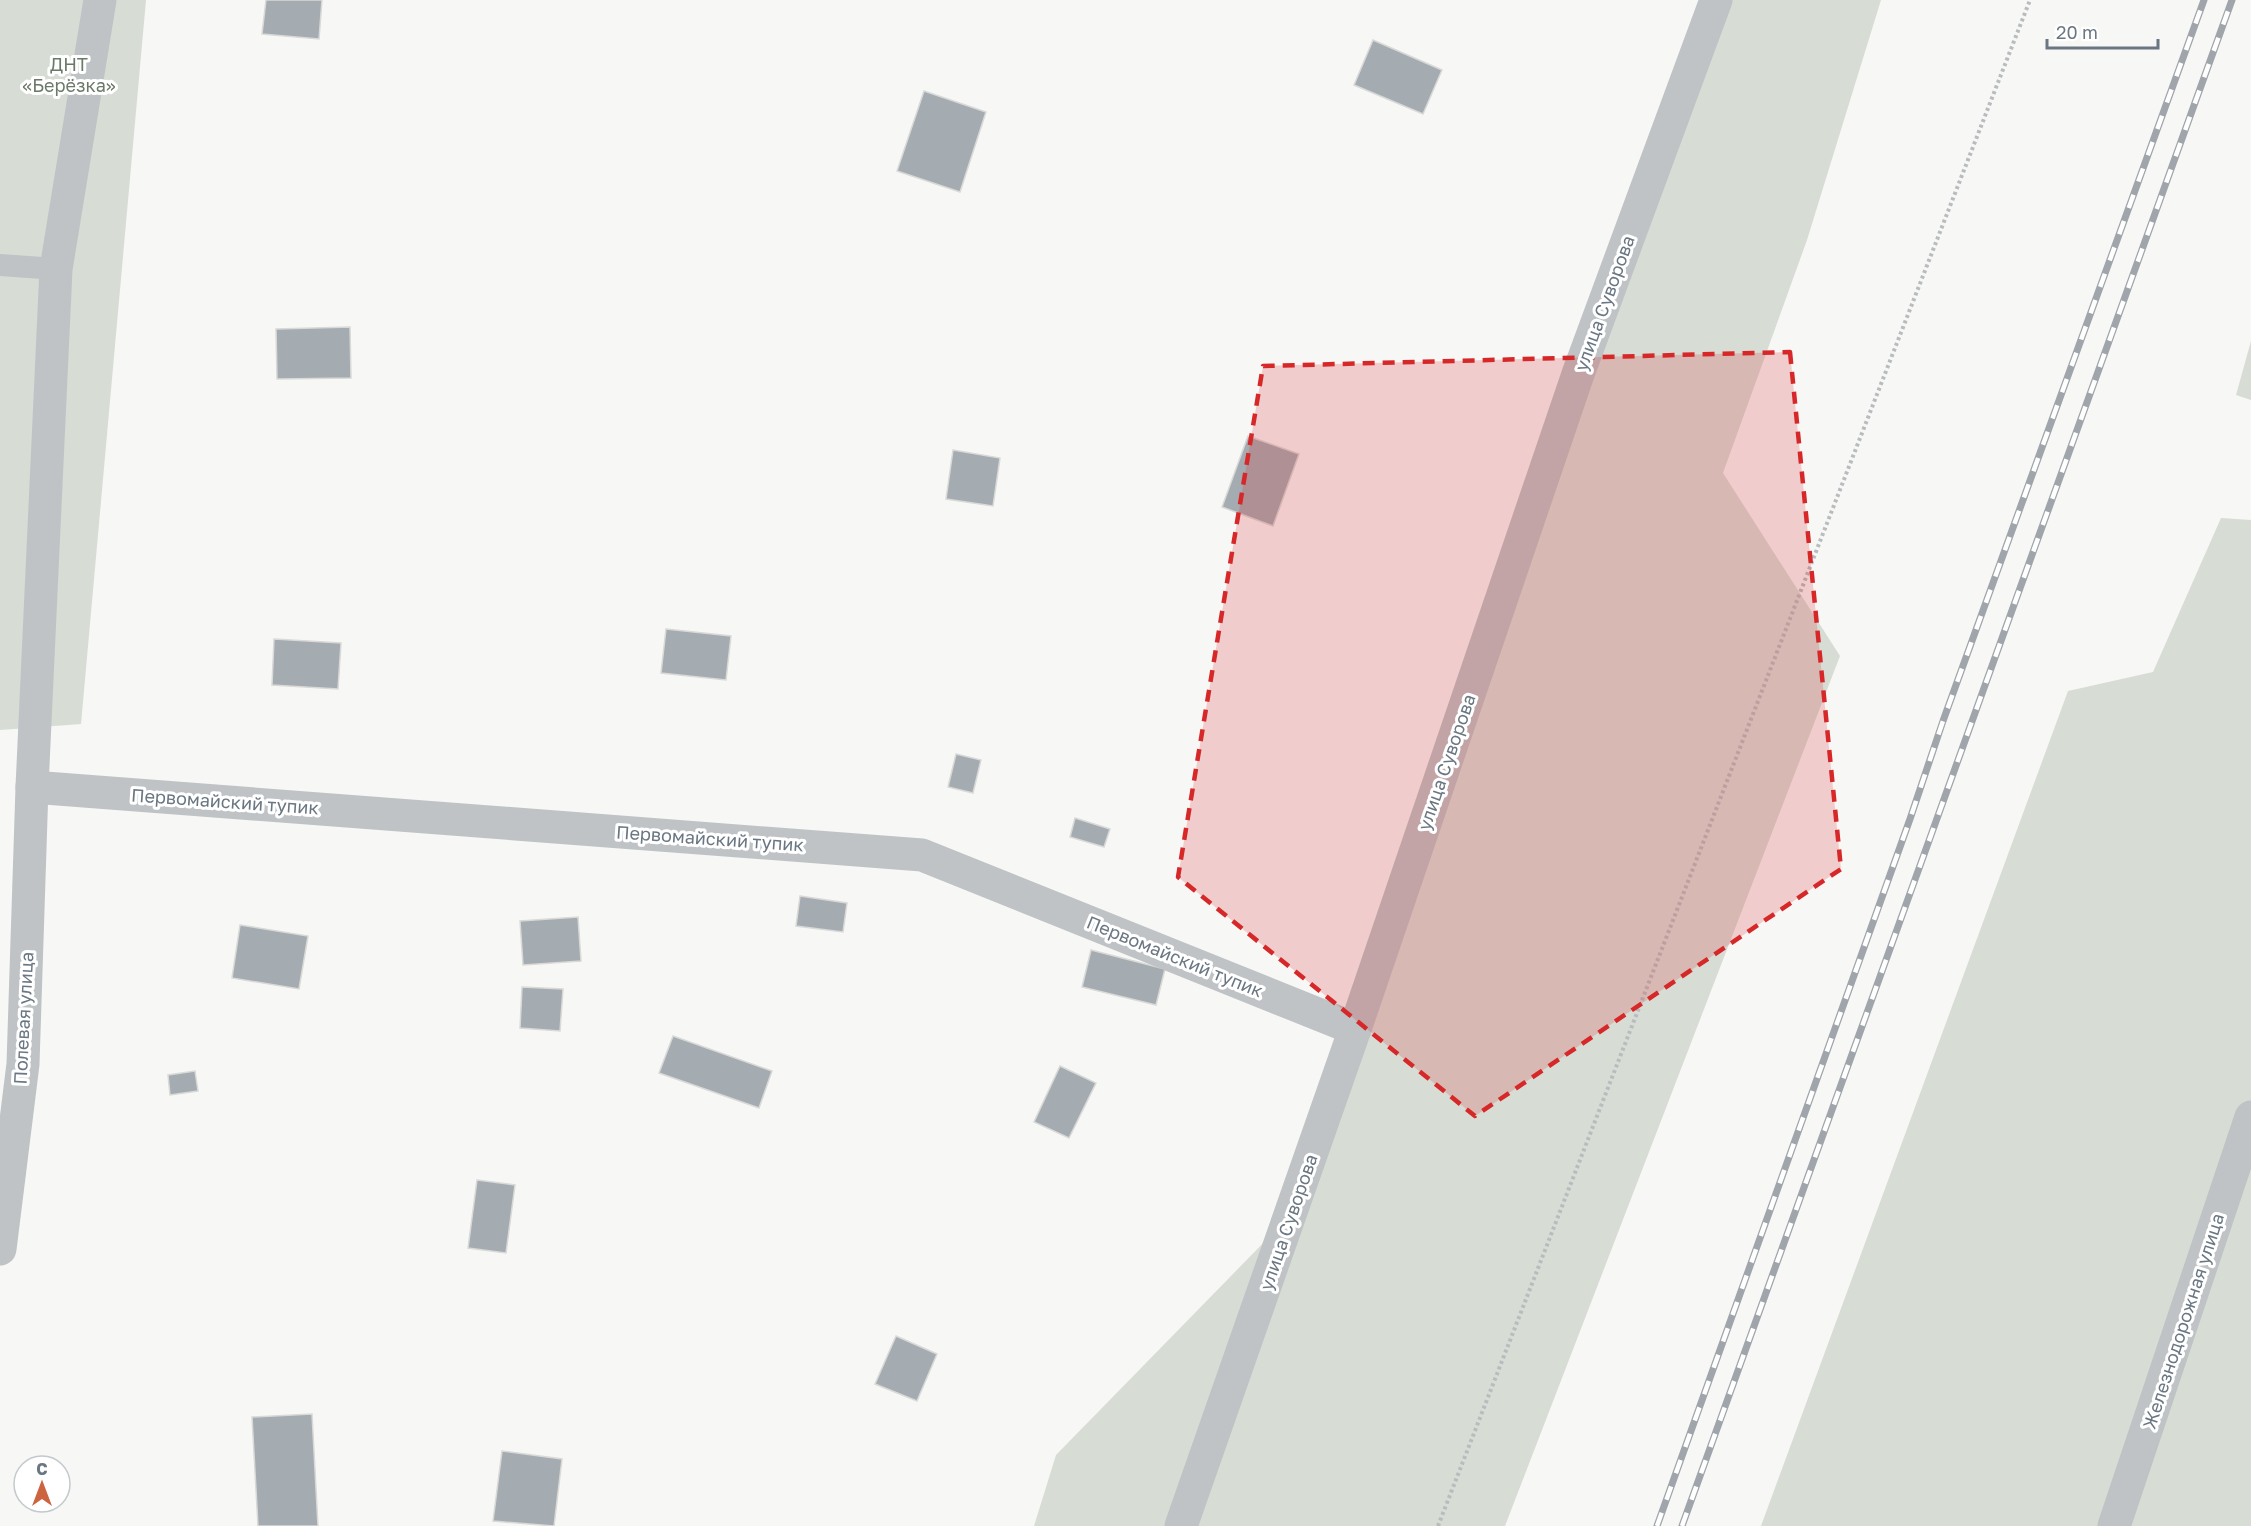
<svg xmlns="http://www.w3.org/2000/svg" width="2251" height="1526" viewBox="0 0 2251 1526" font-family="'Golos Text',sans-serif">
<rect width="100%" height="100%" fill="#f7f7f5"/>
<g fill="#d7dcd5">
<path d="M0,0H146L81,724L0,730Z"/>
<path d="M1730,0H1881L1807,240L1723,473L1840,656L1505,1526H1034L1056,1455L1275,1231Z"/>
<path d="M2251,341V400L2236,395Z"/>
<path d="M2221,518L2251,520V1526H1761L2068,691L2153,672Z"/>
</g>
<g fill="#a5acb1" stroke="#d9d9d7" stroke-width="1.5">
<path d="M266,0H322L319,39L262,34Z"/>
<path d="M1373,40L1442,70L1423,114L1354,85Z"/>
<path d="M924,91L986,112L960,192L897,171Z"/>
<path d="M350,327L351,378L277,379L276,329Z"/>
<path d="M1248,436L1299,454L1273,526L1222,507Z"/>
<path d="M953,450L1000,458L993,506L946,499Z"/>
<path d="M666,629L731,636L726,680L661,673Z"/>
<path d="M274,639L341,643L338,689L272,685Z"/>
<path d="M956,754L981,760L973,793L948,787Z"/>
<path d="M1075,818L1110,829L1104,847L1070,837Z"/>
<path d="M800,896L847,903L843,932L796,926Z"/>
<path d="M578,917L581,961L523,965L520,921Z"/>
<path d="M240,925L308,936L299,989L232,978Z"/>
<path d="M1091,950L1165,969L1156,1005L1082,987Z"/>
<path d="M522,987L563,989L560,1031L520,1028Z"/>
<path d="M673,1036L772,1071L759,1108L659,1073Z"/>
<path d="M1060,1066L1096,1083L1069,1138L1034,1122Z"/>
<path d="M195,1071L198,1091L170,1095L168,1075Z"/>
<path d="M477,1180L515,1185L506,1253L468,1248Z"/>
<path d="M896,1336L937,1354L917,1401L875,1384Z"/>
<path d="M312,1414L318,1526H258L252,1417Z"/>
<path d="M502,1451L562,1459L554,1526L493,1521Z"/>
</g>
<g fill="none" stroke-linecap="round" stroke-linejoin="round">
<path stroke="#b9bcbe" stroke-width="4" stroke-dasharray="3 3" stroke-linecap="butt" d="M1438,1526L2030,0"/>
<path stroke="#bfc3c6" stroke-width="22" d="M0,265L56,269"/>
<g stroke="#bfc3c6" stroke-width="33">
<path d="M32,787L922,855L1355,1029"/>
<path d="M0,1249L23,1064L32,787L56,269L100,0"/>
<path d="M1181,1526L1355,1029L1578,374L1716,0"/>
<path d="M2114,1526L2251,1117"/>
</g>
<defs>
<g id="rail">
<path d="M1657,1526L1910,819L1943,721L2204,0"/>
<path d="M1682,1526L2232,0"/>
</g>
</defs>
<use href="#rail" stroke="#9fa5aa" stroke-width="7"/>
<use href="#rail" stroke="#fff" stroke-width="4.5" stroke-dasharray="14" stroke-linecap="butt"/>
</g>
<path fill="#d62828" fill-opacity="0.2" stroke="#d62828" stroke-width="4.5" stroke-dasharray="12 8" stroke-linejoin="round" d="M1790,352L1841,869L1475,1116L1178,877L1263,366Z"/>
<g text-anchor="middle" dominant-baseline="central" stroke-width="6" stroke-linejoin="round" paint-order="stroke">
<g font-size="18" fill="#6b7a68" stroke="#fff">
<text x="69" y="64">ДНТ<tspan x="69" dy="21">«Берёзка»</tspan></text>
</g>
<g font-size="18" fill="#6a7782" stroke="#fff">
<text transform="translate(1604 303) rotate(-70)">улица Суворова</text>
<text transform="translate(1446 762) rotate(-71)">улица Суворова</text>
<text transform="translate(225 801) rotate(4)">Первомайский тупик</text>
<text transform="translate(710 838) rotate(4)">Первомайский тупик</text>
<text transform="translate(1175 956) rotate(22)">Первомайский тупик</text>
<text transform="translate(23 1018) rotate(-87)">Полевая улица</text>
<text transform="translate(1288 1222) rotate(-71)">улица Суворова</text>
<text transform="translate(2183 1321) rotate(-72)">Железнодорожная улица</text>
</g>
</g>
<g transform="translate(42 1484)"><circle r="28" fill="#ffffff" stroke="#c3c9cd" stroke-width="1.5"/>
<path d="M0-4.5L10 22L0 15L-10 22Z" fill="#cc6440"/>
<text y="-9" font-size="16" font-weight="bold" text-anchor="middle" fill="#6a7782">С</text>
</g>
<path d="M2047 39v9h111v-9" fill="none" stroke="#6a7782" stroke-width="3"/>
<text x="2056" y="39" font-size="18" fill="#6a7782" stroke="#ffffff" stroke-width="4.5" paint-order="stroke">20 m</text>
</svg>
